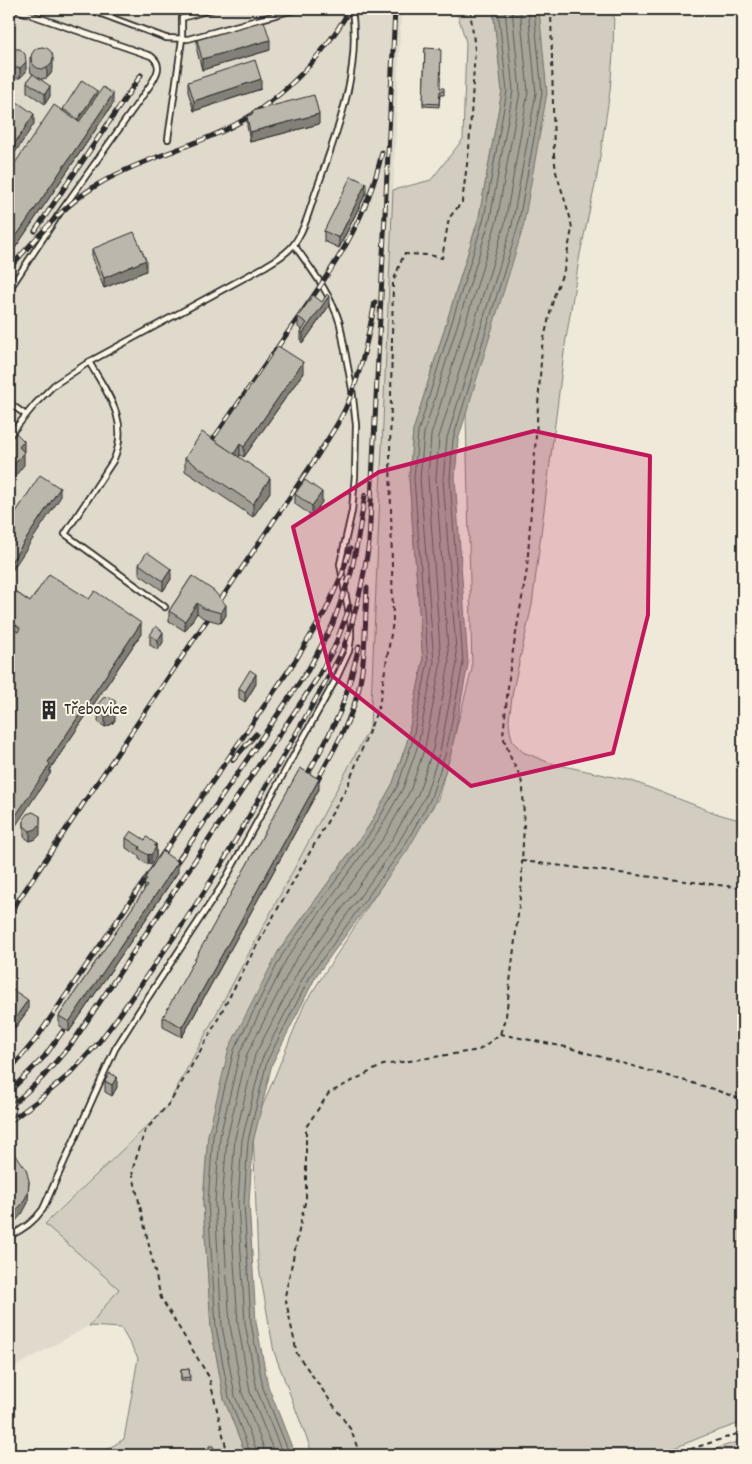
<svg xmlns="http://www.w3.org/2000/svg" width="752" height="1464" viewBox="0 0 752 1464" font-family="Dekko,sans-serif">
<rect width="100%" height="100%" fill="#efe9da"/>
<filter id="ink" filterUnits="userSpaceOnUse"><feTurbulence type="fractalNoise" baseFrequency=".02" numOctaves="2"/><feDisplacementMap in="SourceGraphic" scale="10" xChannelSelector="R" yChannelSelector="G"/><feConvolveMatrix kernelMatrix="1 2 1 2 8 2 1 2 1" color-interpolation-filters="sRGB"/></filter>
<g filter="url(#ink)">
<path fill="#e0dacc" d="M9,9H401L370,727L166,1108L45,1223L119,1289L89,1326L9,1370Z"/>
<g fill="#d2cdc0" stroke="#7e7c76">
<path d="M456,9H493L502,91L479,217L413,431L409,478L423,661L407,742L393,783L369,826L278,952L208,1135L203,1202L211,1327L224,1399L246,1455H98L124,1439L138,1358L121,1328L89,1326L119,1289L45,1224L166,1108L370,727L393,190L431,180L463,139L466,42Z"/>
<path d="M534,9H614L613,54L610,91L597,176L580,254L565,345L532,605L513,690L509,720L510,731L513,742L523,752L550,763L632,781L718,814L743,821V1422L709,1434L662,1453L643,1451L632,1455H313L274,1352L258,1262L253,1129L305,1003L438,799L472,669L466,414L468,382Z"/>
<path d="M743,1440V1455H697Z"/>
</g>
<path fill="#a6a399" stroke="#75736d" d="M493,9H539L547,93L523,228L458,440L455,478L468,664L451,754L435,802L407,851L316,976L272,1064L253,1142L249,1202L256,1322L268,1386L295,1455H246L224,1399L211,1327L203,1202L208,1135L229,1048L278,952L369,826L393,783L407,742L423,661L409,478L413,431L479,217L502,91Z"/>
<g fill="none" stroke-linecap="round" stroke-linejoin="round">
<g stroke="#5c5b57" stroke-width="1">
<path d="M251,1455L229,1397L216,1327L208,1202L213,1135L234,1050L282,955L373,829L398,785L412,743L428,661L414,478L418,432L484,218L507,91L498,9"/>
<path d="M257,1455L256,1449L235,1396L222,1326L215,1202L220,1136L240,1052L287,958L378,832L403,788L418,745L434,662L420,478L424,433L490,219L513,91L505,9"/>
<path d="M265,1455L264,1448L242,1393L230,1325L222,1202L227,1138L247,1054L294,962L385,836L410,791L425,747L441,662L428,478L431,435L497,220L520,92L512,9"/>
<path d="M275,1455L250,1392L238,1324L230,1202L235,1138L255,1055L301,966L391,841L418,794L433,749L449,663L436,479L439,437L505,223L528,92L520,9"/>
<path d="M283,1455L257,1390L245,1323L238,1202L242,1140L262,1059L307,970L397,845L425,797L440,751L457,663L443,479L447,438L512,225L536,93L528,9"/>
<path d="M290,1455L263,1388L251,1323L244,1202L248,1141L267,1061L312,973L403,848L430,800L446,752L463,663L450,479L453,439L518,226L542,93L534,9"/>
</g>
<defs>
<g id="lane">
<path d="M88,9L166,38L188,39L290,11L299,9H323"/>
<path d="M168,139L182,39V18L213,9"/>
<path d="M9,290L59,214L151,84C157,74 163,65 151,56L14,9"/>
<path d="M89,362C108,394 131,423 113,461L65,534L165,607"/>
<path d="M9,403L26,415"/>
<path d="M9,436L36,403L54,385L89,362L264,267C274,261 287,254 294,244C305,229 310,208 316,191C337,132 361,73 352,9"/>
<path d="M9,1236C23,1230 34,1222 43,1209L115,1049L139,1011L221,887L337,677L349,651L351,638V626L340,564L352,511L355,475L356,425L352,389L340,324C331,294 312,270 294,245"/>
</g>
</defs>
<use href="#lane" stroke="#2b2b2b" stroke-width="8"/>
<g stroke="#2b2b2b" stroke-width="2" stroke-dasharray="5 4" stroke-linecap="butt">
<path d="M551,9L554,155L556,172L570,217L572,229L564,270L554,296L542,347L527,569L510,668L503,736L512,761L520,776L523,787L524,825L522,861L743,888"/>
<path d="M500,1034L566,1047L710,1088L743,1100"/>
<path d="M228,1455L209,1377L161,1298L132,1171L145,1131L171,1101L210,1034L252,954L347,787L379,706L393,622L390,453L393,282L404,254L429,255L442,258L449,218L462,202L469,149L475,50L470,9"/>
<path d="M360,1455L351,1430L297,1354L285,1296L306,1198V1127L329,1093L383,1065L479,1050L500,1034L506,1016L522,881V861"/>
<path d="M673,1455L743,1432"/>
</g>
<use href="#lane" stroke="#fcf5e5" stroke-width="4.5"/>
<defs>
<g id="rail">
<path d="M35,231L141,75"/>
<path d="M9,271L14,263C40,234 64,205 97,185C134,163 171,153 209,137C269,113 319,64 350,9"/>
<path d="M205,451C232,412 259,374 286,335C327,277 367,223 382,152"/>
<path d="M233,760L256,734"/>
<path d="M302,784C315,761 328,738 339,714C348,692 353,669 359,646"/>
<path d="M312,790C329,758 349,726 358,692C366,658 365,622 367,588"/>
<path d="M169,874L308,670L332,626L351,573L357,544L365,495"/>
<path d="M9,914L314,461C322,448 331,435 339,421C359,385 367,342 375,302"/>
<path d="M9,1071L36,1039L297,658L326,610L342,574L350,549"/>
<path d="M9,1092L44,1057L73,1017"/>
<path d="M9,1108L42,1078L73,1042L318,677L334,648L350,606"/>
<path d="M9,1122L40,1099L70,1074L99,1042L118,1017L185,921L222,864L326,681C331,672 337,662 341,653C356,617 363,581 369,543L395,9"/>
</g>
</defs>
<use href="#rail" stroke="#2b2b2b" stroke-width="5"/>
<use href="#rail" stroke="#fcf5e5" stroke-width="3" stroke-dasharray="9" stroke-linecap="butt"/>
</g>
<g fill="#a29d94" stroke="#2b2b2b">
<path d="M197,40L270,50L202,70L197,51Z"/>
<path d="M425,48L440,88L444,91V95H440L439,107L423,106Z"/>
<path d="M9,52L26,72L20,78H14V88L9,95Z"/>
<path d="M30,57L53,69L50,75L47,78L41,79L50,96L45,104L27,92V82L33,74L31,73L30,67Z"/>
<path d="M188,82L261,89L194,111L188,92Z"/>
<path d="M97,95L113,104L9,257V172L63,111V109Z"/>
<path d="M252,111L319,124L250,142L247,126V116L252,114Z"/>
<path d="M366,193L339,248L324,241V231Z"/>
<path d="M92,249L146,271L104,288L92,259Z"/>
<path d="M322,302L329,306L303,343L301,342V332L302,330L298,327V317Z"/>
<path d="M303,373L244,457L240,455L239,457L270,492L253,517L185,471V458L214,440Z"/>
<path d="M295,494L322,502L312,516L295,504Z"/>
<path d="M139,564L171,579L163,591L139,574Z"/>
<path d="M192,576L226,615L221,623L203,618L197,613L185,631L169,621V611Z"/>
<path d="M9,587L30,602L141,634L50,769V774L12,632L9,630Z"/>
<path d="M150,635L163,642L158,650L150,645Z"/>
<path d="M256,684L245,702L239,698V688Z"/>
<path d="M99,703L115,720L112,724L105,727L98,722Z"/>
<path d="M319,789L182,1037L163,1027V1017Z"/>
<path d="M24,818L40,835L36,839L30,841L24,837Z"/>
<path d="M126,838L145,840L156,844V857L151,865L149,864L148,865L139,859V856L126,848Z"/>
<path d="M178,872L69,1032L59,1026V1016L144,891L145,878Z"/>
<path d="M9,987L28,1010L15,1028L9,1024Z"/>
<path d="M105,1081L117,1087L112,1096L105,1092Z"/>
<path d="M189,1369L190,1381H181V1370Z"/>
</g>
<g fill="#848078" stroke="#2b2b2b">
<path d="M270,40V50L202,70V59Z"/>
<path d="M53,58V69L50,75L47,78V68Z"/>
<path d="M26,62V72L20,78V68Z"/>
<path d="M14,78V88L9,95V85Z"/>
<path d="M261,79V89L194,111V101Z"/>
<path d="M50,86V96L45,104V94Z"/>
<path d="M97,91V101L78,129V119Z"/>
<path d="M113,94V104L9,257V247Z"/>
<path d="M34,114V124L9,162V152Z"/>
<path d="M319,114V124L250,142V132Z"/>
<path d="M366,183V193L339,248V238Z"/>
<path d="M146,260V271L104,288V278Z"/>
<path d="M329,296V306L303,343V333Z"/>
<path d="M303,362V373L244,457V447Z"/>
<path d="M24,441V465L9,484V471L19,447Z"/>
<path d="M240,444V455L233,466V456Z"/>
<path d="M270,478V492L253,517V504Z"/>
<path d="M60,488V498L9,575V565Z"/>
<path d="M322,492V502L312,516V506Z"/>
<path d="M171,569V579L163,591V581Z"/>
<path d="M197,603V613L185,631V621Z"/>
<path d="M226,605V615L221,623V613Z"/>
<path d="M141,623V634L50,769V774L9,836V826L48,762Z"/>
<path d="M163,632V642L158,650V640Z"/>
<path d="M256,674V684L245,702V692Z"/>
<path d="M115,701V720L112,724L105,727V717Z"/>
<path d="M319,779V789L182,1037V1027Z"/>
<path d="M40,816V835L36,839L30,841V831Z"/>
<path d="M156,844V857L151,865V855Z"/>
<path d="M149,854V864L148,865V855Z"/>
<path d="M178,862V872L69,1032V1022Z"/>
<path d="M12,874V884L9,889V879Z"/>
<path d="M28,1000V1010L15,1028V1018Z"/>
<path d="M117,1077V1087L112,1096V1085Z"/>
<path d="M29,1181L28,1203L22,1214L14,1223L9,1226V1216Z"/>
</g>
<g fill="#bcb7ac" stroke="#2b2b2b">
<path d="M264,21L270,40L202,59L197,40Z"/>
<circle cx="42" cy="58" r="11"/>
<path d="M425,48L441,49L440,88H444V91H440L439,104L423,103Z"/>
<path d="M13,49H20L25,54L26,62L20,68H12L9,65V52Z"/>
<path d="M255,60L261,79L194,101L188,82Z"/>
<path d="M33,74L50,86L45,94L27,82Z"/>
<path d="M9,75L14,78L9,85Z"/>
<path d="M82,80L97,91L78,119L63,109Z"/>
<path d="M103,87L113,94L9,247V172L54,105L79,122Z"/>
<path d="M314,95L319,114L250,132L247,116L253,114L252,111Z"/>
<path d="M13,99L34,114L9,152V105Z"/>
<path d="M351,176L366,183L339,238L324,231Z"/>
<path d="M134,232L146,260L104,278L92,249Z"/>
<path d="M327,294L329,296L303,333L301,332L307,323L298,317L313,295L322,302Z"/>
<path d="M278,346L303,362L244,447L240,444L234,454L214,440Z"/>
<path d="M202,432L270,478L253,504L185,458Z"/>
<path d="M16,433L24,441L19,447L24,452L9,471V442Z"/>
<path d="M40,475L60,488L9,565V523Z"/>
<path d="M305,480L322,492L312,506L295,494Z"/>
<path d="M147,552L171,569L163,581L139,564Z"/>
<path d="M49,574L89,599L95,591L141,623L48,762L50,764L9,826V637L14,629L18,632L20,628L9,620V587L30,602Z"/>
<path d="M192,576L214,591L226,605L221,613L203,608L197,603L185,621L169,611Z"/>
<path d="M156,626L163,632L158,640L150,635Z"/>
<path d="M250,670L256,674L245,692L239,688Z"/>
<path d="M109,697L115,701V710L112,714L105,717L98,712L99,703L103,698Z"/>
<path d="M300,768L319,779L182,1027L163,1017Z"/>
<path d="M33,812L40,816V824L36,829L30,831L24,826V818L27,814Z"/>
<path d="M131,831L145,840L147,837L156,844L154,846L156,847L151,855L149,854L148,855L139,849L140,847L126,838Z"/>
<path d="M162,851L178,862L69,1022L59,1016L147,886L144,884L147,879L145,878Z"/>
<path d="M9,872L12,874L9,879Z"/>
<path d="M9,987L28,1000L15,1018L9,1014Z"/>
<path d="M110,1073L117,1077L112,1085L105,1081Z"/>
<path d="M9,1151L19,1159L26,1169L29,1181L28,1193L22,1204L14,1213L9,1216Z"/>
<path d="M189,1369L190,1377L181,1378V1370Z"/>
<path d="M209,1446H213L215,1454L207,1455L206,1451L209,1450Z"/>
</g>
</g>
<path fill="#c2185b" fill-opacity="0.2" stroke="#c2185b" stroke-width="4" stroke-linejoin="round" d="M534,431L650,456L648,615L613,753L471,786L331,675L293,527L379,472Z"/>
<defs>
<symbol id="building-bare" viewBox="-9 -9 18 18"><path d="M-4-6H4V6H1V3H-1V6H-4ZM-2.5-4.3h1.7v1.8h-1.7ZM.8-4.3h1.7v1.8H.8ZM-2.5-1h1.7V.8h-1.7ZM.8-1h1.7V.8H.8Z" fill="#2b2b2b" stroke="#fcf5e5" stroke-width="2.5" paint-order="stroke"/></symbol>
</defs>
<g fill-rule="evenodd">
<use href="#building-bare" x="35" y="696" width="28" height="28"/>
</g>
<g text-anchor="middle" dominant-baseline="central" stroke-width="4" stroke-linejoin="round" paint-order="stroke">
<g font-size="18" fill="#2b2b2b" stroke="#fcf5e5" text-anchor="start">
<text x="64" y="710">Třebovice</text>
</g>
</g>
<rect width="752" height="1464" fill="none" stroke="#fcf5e5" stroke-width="30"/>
<rect x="15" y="15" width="722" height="1434" fill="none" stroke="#2b2b2b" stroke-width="2" filter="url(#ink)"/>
</svg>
